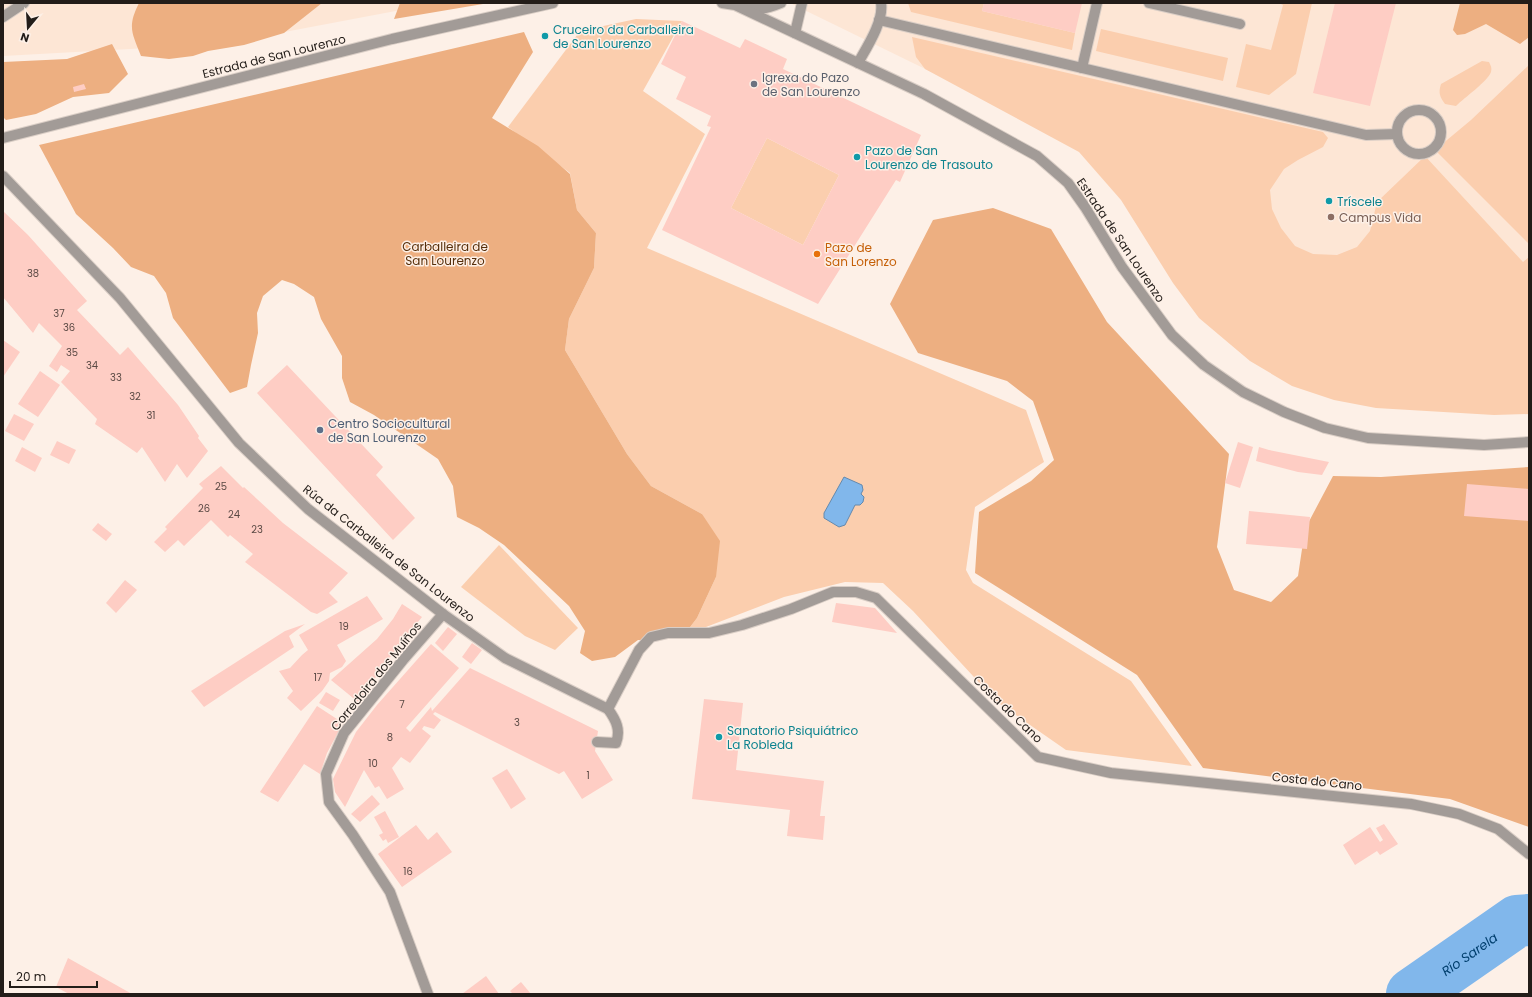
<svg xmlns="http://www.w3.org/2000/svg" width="1532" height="997" viewBox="0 0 1532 997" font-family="Poppins,sans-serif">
<rect width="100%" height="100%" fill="#fdf0e7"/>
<g fill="#fde6d5">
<path d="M3,3H438L221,44L3,56Z"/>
<path d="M790,3H1529V392L1083,146Z"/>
</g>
<g fill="#fbceae">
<path d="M908,3H984L982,11L1075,33L1072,50L911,12Z"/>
<path d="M1279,3H1312L1296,74L1269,95L1236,87L1246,44L1271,50L1283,5Z"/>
<path d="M636,19L682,21L643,91L705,134L647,248L1026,410L1044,462L975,507L966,570L973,583L1131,681L1192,766L1066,750L997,702L913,611L883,583L845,582L784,597L706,627L687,631L697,618L716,577L702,514L651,486L627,454L565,350L569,319L594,268L596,233L577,210L570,173L508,127L580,31Z"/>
<path d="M1101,29L1228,58L1223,81L1096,51Z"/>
<path d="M912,37L1323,132L1328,138L1323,147L1298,160L1284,169L1270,190L1272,209L1281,228L1295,246L1313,254L1337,255L1357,247L1370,231L1377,202L1425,156L1523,262L1529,257V414L1494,415L1376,408L1334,400L1292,386L1250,361L1199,318L1173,283L1121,200L1079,152L925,69L916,57Z"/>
<path d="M1482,61L1489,62C1491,66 1492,68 1491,72C1488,81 1464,98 1456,106L1445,104C1440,97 1438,93 1441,84Z"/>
<path d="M1529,65V244L1435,150L1471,120Z"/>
<path d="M767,138L839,175L803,245L731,208Z"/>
<path d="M499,545L578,628L555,650L525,636L461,587Z"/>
</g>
<g fill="#edaf81">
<path d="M139,3H322L284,33L244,45L208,51L193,56L169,59L141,56C132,33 127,27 139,3Z"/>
<path d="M400,3H489L394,19Z"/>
<path d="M1460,3H1529V37L1520,44L1486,24L1465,34L1457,35L1453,30Z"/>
<path d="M524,32L533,52L492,118L538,146L570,174L577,210L596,233L594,268L569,319L565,350L627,454L651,486L702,514L720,541L716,577L697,618L687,631L646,640H638L615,657L592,661L580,653L585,631L569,606L504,545L479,528L457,517L453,486L438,459L374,415L350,402L342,378V356L321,319L314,297L294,284L282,280L263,296L257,313L258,333L251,365L247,387L230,393L173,318L166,293L154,276L131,267L113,248L76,214L39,145Z"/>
<path d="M112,44L128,74L109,93L73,97L36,114L6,120L3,117V62L67,59Z"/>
<path d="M993,208L1051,229L1107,322L1229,454L1217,547L1234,590L1271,602L1298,576L1305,529L1333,476L1381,477L1529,467V827L1450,799L1203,768L1137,675L975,573L979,512L1031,481L1054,460L1033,401L1007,381L918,353L890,304L933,220Z"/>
</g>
<path fill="#81b7eb" stroke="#6589ac" d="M844,477L862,485L863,490L861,494L864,497L863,502L860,505H855L845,525L839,527L824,518V513Z"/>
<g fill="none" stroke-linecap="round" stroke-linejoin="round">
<path stroke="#81b7eb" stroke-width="52" id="s1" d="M1412,994L1517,921L1529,920"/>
</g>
<g fill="#fecdc4" fill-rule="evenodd">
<path d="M984,3H1082L1075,33L982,11Z"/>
<path d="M1335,3H1396L1370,106L1313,93Z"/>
<path d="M682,21L740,48L745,39L787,59L783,69L921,135L900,182L896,180L818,304L662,230L711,127L707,126L711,116L676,99L686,77L661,64ZM767,138L839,175L803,245L731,208Z"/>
<path d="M84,84L86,89L74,92L73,87Z"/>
<path d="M3,211L28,235L87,301L77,310L120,355L128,347L178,405L199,436L198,438L208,451L187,478L177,464L165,482L142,447L137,453L95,424L97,419L61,382L70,371L61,365L57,372L49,366L62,346L39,323L33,333L3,297Z"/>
<path d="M3,340L20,352L3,377Z"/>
<path d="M287,365L383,467L376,475L415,518L393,540L257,393Z"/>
<path d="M40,371L60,385L38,417L18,404Z"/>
<path d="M14,414L34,424L24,441L5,431Z"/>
<path d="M57,441L76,450L69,464L50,455Z"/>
<path d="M1238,442L1253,447L1240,488L1225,483Z"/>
<path d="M22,447L42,458L35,472L15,461Z"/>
<path d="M1259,447L1269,450L1329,462L1322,475L1298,472L1256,461Z"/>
<path d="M221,466L243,488L244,487L283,523L348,573L329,593L338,602L317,614L311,612L245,562L253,554L230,535L228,537L211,520L184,546L178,540L165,552L154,542L167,529L165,527L203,488L199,484Z"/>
<path d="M1467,484L1529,489V521L1464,516Z"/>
<path d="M1249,511L1310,517L1307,549L1246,544Z"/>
<path d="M98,523L112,534L106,541L92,530Z"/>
<path d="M125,580L137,590L116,613L106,603Z"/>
<path d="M367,596L383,619L337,645L346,661L342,667L330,673L329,681L322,691L301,711L287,698L293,691L279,671L290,668L302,655L308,650L299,635Z"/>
<path d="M836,603L875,608L897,633L832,622Z"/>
<path d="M402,604L422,617L396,649L358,702L331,680L377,639L393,619Z"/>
<path d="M305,624L289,636L294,647L204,707L191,691L285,631Z"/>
<path d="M448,627L457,634L443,651L435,643Z"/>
<path d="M472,643L482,650L471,664L462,657Z"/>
<path d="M431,644L459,668L406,728L410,732L431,707L432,711L470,668L598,731L595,751L613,780L582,799L564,771L559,774L435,712L433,714L441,720L434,729L424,726L422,729L431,736L425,744L410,763L401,757L392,768L404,789L387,799L379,786L375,788L364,770L345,807L335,792L333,779L356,732L377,705Z"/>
<path d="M326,692L340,700L333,711L319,703Z"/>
<path d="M704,699L743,703L736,770L824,781L820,816H825L823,840L787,836L790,810L692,799Z"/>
<path d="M317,706L343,723L327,753L320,774L304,764L278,802L260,792Z"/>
<path d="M507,769L526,799L511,809L492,778Z"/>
<path d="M372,795L380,804L360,822L351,814Z"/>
<path d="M385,811L399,837L388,843L386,839L383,841L379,835L383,833L374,817Z"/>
<path d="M1384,824L1398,844L1380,855L1377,851L1355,865L1343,845L1370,827L1380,842L1383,840L1376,828Z"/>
<path d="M416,825L428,840L437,832L452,852L402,887L378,854Z"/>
<path d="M68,958L132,994H69L56,987Z"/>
<path d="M486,976L499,994H462Z"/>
<path d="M521,982L531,994H513L510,991Z"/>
</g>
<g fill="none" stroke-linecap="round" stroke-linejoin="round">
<defs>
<g id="service">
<path d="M1149,3L1240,24"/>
<path d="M879,20L1366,135L1397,134"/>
<path d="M1082,68L1097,3"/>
<circle cx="1419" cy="132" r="22"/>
</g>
<g id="minor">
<path d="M742,6C760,10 764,10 781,3"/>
<path d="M3,17L24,3"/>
<path d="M795,33L802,3"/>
<path d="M858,63C867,47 884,21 881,3"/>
<path d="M3,176L120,298L239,443L308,509L443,614L505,658L608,709C616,720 621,730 616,743L597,742"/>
<path d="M608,709L639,650L651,637L668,633H709L742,625L791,609L833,592H856L876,598L1038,757L1111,773L1411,804L1459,814L1498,829L1529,854"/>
<path d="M428,994L390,892L353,835L329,802L326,774L344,733L403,660L443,614"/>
</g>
<g id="tertiary">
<path d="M722,3L735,5L924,94L1037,156L1068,183L1085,207L1122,267L1172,335L1204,365L1243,392L1284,412L1325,428L1368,438L1484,445L1529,442"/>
<path d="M3,138L392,39L553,3"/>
</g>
</defs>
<use href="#service" stroke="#dacec6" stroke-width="12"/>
<use href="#minor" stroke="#dacec6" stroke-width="12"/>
<use href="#tertiary" stroke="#dacec6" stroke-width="12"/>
<use href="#service" stroke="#a29b97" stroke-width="10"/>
<use href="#minor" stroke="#a29b97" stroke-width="10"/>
<use href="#tertiary" stroke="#a29b97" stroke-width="10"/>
</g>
<g fill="#0f9aa8" stroke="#fdf0e7" stroke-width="1.5">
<circle cx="545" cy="36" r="4"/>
<circle cx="857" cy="157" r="4"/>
<circle cx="1329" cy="201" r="4"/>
<circle cx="719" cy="737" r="4"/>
</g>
<circle fill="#6b7280" stroke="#fdf0e7" stroke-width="1.5" cx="754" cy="84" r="4"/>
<circle fill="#8d6e63" stroke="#fdf0e7" stroke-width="1.5" cx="1331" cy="217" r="4"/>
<circle fill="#e8710a" stroke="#fdf0e7" stroke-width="1.5" cx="817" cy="254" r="4"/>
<circle fill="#5c6f8a" stroke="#fdf0e7" stroke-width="1.5" cx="320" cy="430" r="4"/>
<g text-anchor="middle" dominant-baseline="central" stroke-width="3" stroke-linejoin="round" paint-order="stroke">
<g font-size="10" fill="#5a4944">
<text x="33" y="273">38</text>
<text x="59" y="313">37</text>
<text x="69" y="327">36</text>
<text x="72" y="352">35</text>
<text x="92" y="365">34</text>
<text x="116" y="377">33</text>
<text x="135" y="396">32</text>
<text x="151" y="415">31</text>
<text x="221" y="486">25</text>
<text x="204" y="508">26</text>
<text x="234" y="514">24</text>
<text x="257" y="529">23</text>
<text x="344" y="626">19</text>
<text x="318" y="677">17</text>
<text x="402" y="704">7</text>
<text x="517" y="722">3</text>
<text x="390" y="737">8</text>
<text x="373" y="763">10</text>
<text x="588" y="775">1</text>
<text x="408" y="871">16</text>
</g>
<g font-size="12" fill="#0d838f" stroke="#fdf0e7" text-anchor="start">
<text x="553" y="29">Cruceiro da Carballeira<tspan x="553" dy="14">de San Lourenzo</tspan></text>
<text x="865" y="150">Pazo de San<tspan x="865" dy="14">Lourenzo de Trasouto</tspan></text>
<text x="1337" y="201">Tríscele</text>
<text x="727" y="730">Sanatorio Psiquiátrico<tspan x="727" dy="14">La Robleda</tspan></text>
</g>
<g font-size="12" fill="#231d19" stroke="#fdf0e7">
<text transform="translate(274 56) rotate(-14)">Estrada de San Lourenzo</text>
<text transform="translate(1121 240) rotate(56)">Estrada de San Lourenzo</text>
<text transform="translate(389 553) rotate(38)">Rúa da Carballeira de San Lourenzo</text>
<text transform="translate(376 676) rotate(-51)">Corredoira dos Muíños</text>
<text transform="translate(1008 709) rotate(44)">Costa do Cano</text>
<text transform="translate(1317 781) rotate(6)">Costa do Cano</text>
</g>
<g font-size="12" fill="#5b616d" stroke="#fdf0e7" text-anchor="start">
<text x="762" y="77">Igrexa do Pazo<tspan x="762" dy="14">de San Lourenzo</tspan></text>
</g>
<g font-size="12" fill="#785e54" stroke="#fdf0e7" text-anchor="start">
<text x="1339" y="217">Campus Vida</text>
</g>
<g font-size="12" fill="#562e0a" stroke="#fdf0e7">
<text x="445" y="246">Carballeira de<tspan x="445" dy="14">San Lourenzo</tspan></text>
</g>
<g font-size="12" fill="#c56008" stroke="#fdf0e7" text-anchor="start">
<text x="825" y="247">Pazo de<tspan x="825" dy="14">San Lorenzo</tspan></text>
</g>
<g font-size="12" fill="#4e5e75" stroke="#fdf0e7" text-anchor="start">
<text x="328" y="423">Centro Sociocultural<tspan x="328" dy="14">de San Lourenzo</tspan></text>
</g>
<g font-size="13" font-style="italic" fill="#003f6e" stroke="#fdf0e7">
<text stroke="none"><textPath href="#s1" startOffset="70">Río Sarela</textPath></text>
</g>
</g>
<rect width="1532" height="997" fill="none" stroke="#231d19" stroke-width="8"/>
<g transform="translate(28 28) rotate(198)" stroke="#fdf0e7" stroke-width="3" paint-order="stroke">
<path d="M0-3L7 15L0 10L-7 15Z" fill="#231d19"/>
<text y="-6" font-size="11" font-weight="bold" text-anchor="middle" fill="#231d19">N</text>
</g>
<path d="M10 981v6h87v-6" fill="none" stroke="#231d19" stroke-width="2"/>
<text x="16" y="981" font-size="12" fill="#231d19" stroke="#fdf0e7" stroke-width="3" paint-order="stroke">20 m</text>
</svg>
